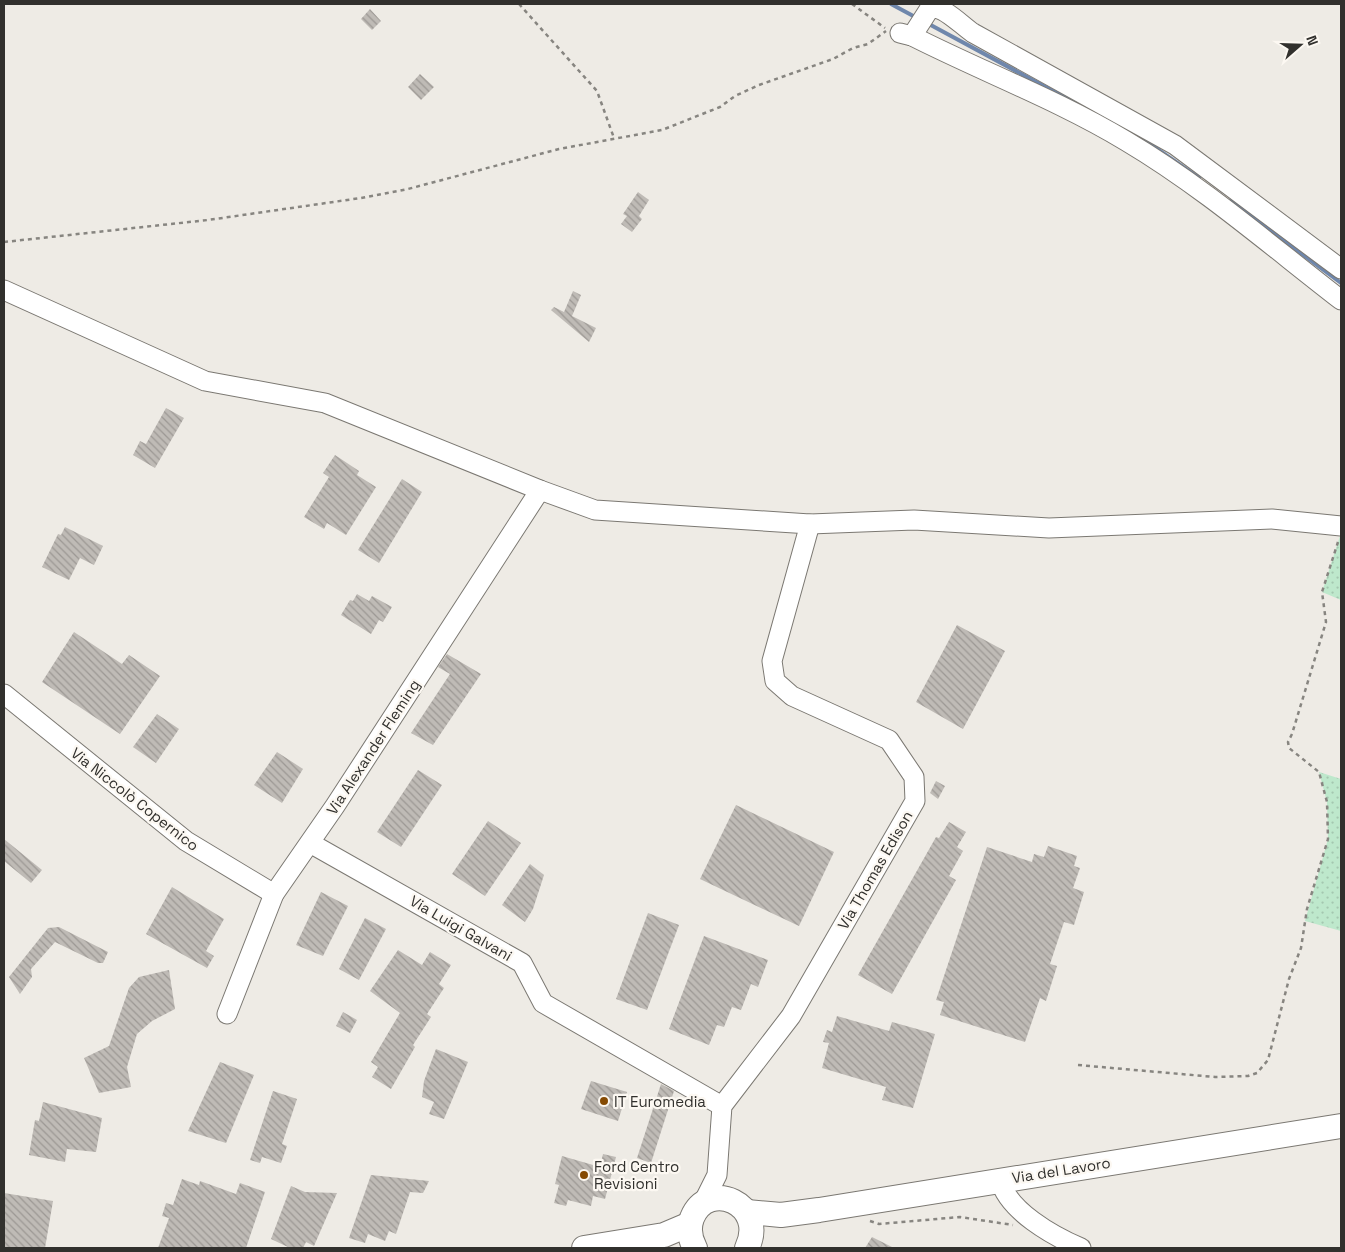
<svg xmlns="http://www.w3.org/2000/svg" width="1345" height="1252" viewBox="0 0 1345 1252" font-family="'Space Grotesk',sans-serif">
<defs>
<pattern id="grass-dots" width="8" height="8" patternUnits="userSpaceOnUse" patternTransform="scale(1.25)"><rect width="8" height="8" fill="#bee8cc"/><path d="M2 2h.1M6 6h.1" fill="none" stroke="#a4c7b0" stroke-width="1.8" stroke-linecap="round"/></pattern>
<pattern id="building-back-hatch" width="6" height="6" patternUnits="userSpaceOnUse" patternTransform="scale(1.25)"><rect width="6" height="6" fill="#bfbbb6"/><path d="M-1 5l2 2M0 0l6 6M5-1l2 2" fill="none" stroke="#9c9894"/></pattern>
</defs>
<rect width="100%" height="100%" fill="#eeebe5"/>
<g fill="url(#grass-dots)">
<path d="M1340,536H1341V600L1322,592Z"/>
<path d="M1319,772L1341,779V931L1305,921L1328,839L1327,802Z"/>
</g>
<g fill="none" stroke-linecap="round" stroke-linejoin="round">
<g stroke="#6f87ac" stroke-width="4">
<path d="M891,4L917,18"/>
<path d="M927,23L1077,104"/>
<path d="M1114,124L1144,140L1199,178"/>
<path d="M1231,201L1341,283"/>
</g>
</g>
<g fill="url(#building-back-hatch)">
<path d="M370,9L381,21L372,30L361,19Z"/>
<path d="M420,74L434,87L421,100L408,87Z"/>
<path d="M638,192L649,200L639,216L642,219L632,232L621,224L627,216L623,214Z"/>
<path d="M573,291L581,295L572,316L596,328L589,342L551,310L554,307L564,312Z"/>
<path d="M166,408L184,418L155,468L133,455L140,441L146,444Z"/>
<path d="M335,455L359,471L357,475L376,487L346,535L327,523L324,529L304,517L329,477L323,473Z"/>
<path d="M402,479L422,492L379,563L358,550Z"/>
<path d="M65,527L103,546L94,565L80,558L69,580L42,567L58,534L61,535Z"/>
<path d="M357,594L369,601L372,596L392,607L383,622L379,620L371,634L341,615L350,600L353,601Z"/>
<path d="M957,625L1005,651L963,729L916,702Z"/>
<path d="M74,632L122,664L129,655L160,676L120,734L42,682Z"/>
<path d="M447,654L481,674L433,745L411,733L450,674L438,667Z"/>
<path d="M157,714L179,729L156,763L133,747Z"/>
<path d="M277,752L303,769L282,803L254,785Z"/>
<path d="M418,770L442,785L401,847L377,832Z"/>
<path d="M936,781L945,786L938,799L930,793Z"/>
<path d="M736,805L834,852L799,926L700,879Z"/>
<path d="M488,821L521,843L485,896L452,874Z"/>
<path d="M949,822L966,832L957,847L963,851L949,876L956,880L892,994L858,975L936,837L939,838Z"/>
<path d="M4,839L42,870L31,883L4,861Z"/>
<path d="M1048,846L1077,856L1074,866L1080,868L1073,888L1084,892L1074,925L1064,922L1050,964L1057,966L1046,1001L1040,998L1025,1042L940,1015L944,1002L936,1000L987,847L1032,862L1034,854L1044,857Z"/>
<path d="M530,864L544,875L533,909L525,922L502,905Z"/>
<path d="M172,887L224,919L206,951L214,956L207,968L146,934Z"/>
<path d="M321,892L348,906L323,956L296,945Z"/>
<path d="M648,913L679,925L647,1010L616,999Z"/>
<path d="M365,918L386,929L359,980L339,969Z"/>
<path d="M59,927L108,952L103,963H98L55,942L31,969L32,977L20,994L9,977L48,928Z"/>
<path d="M704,936L768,960L758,987L751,984L741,1010L732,1007L724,1027L717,1025L709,1045L669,1029Z"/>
<path d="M398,950L422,965L430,952L451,965L439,984L444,988L427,1014L431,1017L413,1045L415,1047L391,1089L372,1077L378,1067L371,1062L400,1013L370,991Z"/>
<path d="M169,970L175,1009L152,1021L137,1034L127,1067L131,1087L99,1093L84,1058L109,1046L129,988L139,977Z"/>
<path d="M343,1012L357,1020L350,1033L336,1026Z"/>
<path d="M837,1016L889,1031L892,1022L935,1034L913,1108L882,1100L886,1087L822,1068L829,1043L823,1042L827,1030L832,1032Z"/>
<path d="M436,1049L468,1062L444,1119L429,1114L434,1102L422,1097L424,1081Z"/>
<path d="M220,1062L254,1075L226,1143L188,1131Z"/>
<path d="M591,1081L627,1092L618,1121L581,1109Z"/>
<path d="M661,1084L674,1091L651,1163L637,1158Z"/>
<path d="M273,1091L297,1099L282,1144L287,1146L281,1163L262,1157L260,1163L250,1160Z"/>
<path d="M43,1102L102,1118L96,1152L67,1149L65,1162L29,1155L35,1120L39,1121Z"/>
<path d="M603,1154L616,1157L605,1199L593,1196L591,1206L568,1200L566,1206L554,1203L559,1185L555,1184L562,1156L600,1167Z"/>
<path d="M371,1175L429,1181L423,1193L410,1192L396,1234L389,1231L385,1241L368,1234L365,1243L349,1238Z"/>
<path d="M182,1179L199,1185L200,1181L236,1194L240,1183L265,1192L246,1248H158L169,1218L162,1216L166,1203L173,1205Z"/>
<path d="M291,1186L305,1192L337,1193L314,1246L306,1242L303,1248H290L271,1239Z"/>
<path d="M4,1193L53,1201L45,1248H4Z"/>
<path d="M872,1237L894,1248H865Z"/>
</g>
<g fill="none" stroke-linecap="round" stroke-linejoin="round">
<defs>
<g id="minor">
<path d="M900,33L912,36C983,72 1058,100 1126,141C1202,186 1271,246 1341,300"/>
<path d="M912,36L930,8C943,5 961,25 973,33L1175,145L1341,269"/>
<path d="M4,290L205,381L325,403L540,490L595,510L810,524L914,520L1049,528L1272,519L1341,526"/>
<path d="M4,694L186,841L274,894"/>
<path d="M310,843L522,963L543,1003L722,1106"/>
<path d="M227,1014L274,894L335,806L540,490"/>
<path d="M1000,1180C1008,1211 1053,1236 1081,1248"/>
<path d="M703,1203L717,1175L722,1106L791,1016L915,801L914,777L889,740L792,696L775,681L772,661L810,524"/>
</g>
<g id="major">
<path d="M747,1212L781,1215L819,1210L1341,1126"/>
<path d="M584,1248L664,1235L690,1224"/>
<path d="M695,1248C690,1239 688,1229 692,1218C708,1178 768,1204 747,1248"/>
</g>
</defs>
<use href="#minor" stroke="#7b7872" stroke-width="21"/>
<use href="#major" stroke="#7b7872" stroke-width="26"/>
<g stroke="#878580" stroke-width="2.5" stroke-dasharray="4 4" stroke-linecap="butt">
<path d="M519,4L597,91L614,138"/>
<path d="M852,4L885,28"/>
<path d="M4,242L208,220L361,198L408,189L559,149L662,130L720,107L735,96L759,85L833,59L853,48L868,44L886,31"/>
<path d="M1078,1065L1215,1077L1248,1076L1257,1073L1268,1060L1289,979L1301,948L1307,909L1328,839L1327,802L1319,772L1289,748L1288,742L1292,734L1326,622L1322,592L1338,542"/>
<path d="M870,1221L879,1224L960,1217L1013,1225"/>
</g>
<use href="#minor" stroke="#fff" stroke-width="19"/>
<use href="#major" stroke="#fff" stroke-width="24"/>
</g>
<g fill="#854a02" stroke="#fcf8f2" stroke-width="2">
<circle cx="604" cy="1101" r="5"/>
<circle cx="584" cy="1175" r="5"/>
</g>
<g text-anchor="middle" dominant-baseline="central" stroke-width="4.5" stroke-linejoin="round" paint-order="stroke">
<g font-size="15" fill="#31302d" stroke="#fcf8f2">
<text transform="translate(373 747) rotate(-57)">Via Alexander Fleming</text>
<text transform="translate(135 799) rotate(38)">Via Niccolò Copernico</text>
<text transform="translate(875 870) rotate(-60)">Via Thomas Edison</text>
<text transform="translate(461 928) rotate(30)">Via Luigi Galvani</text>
<text transform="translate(1061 1170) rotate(-9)">Via del Lavoro</text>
</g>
<g font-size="15" fill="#31302d" stroke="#fcf8f2" text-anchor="start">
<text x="614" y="1101">IT Euromedia</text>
<text x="594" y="1166">Ford Centro<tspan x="594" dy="17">Revisioni</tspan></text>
</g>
</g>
<rect width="1345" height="1252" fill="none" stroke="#31302d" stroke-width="10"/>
<g transform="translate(1300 45) rotate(70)" stroke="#fcf8f2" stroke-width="4" paint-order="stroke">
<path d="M0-4L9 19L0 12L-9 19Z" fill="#31302d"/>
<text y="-8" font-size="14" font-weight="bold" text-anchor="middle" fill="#31302d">N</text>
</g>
</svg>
